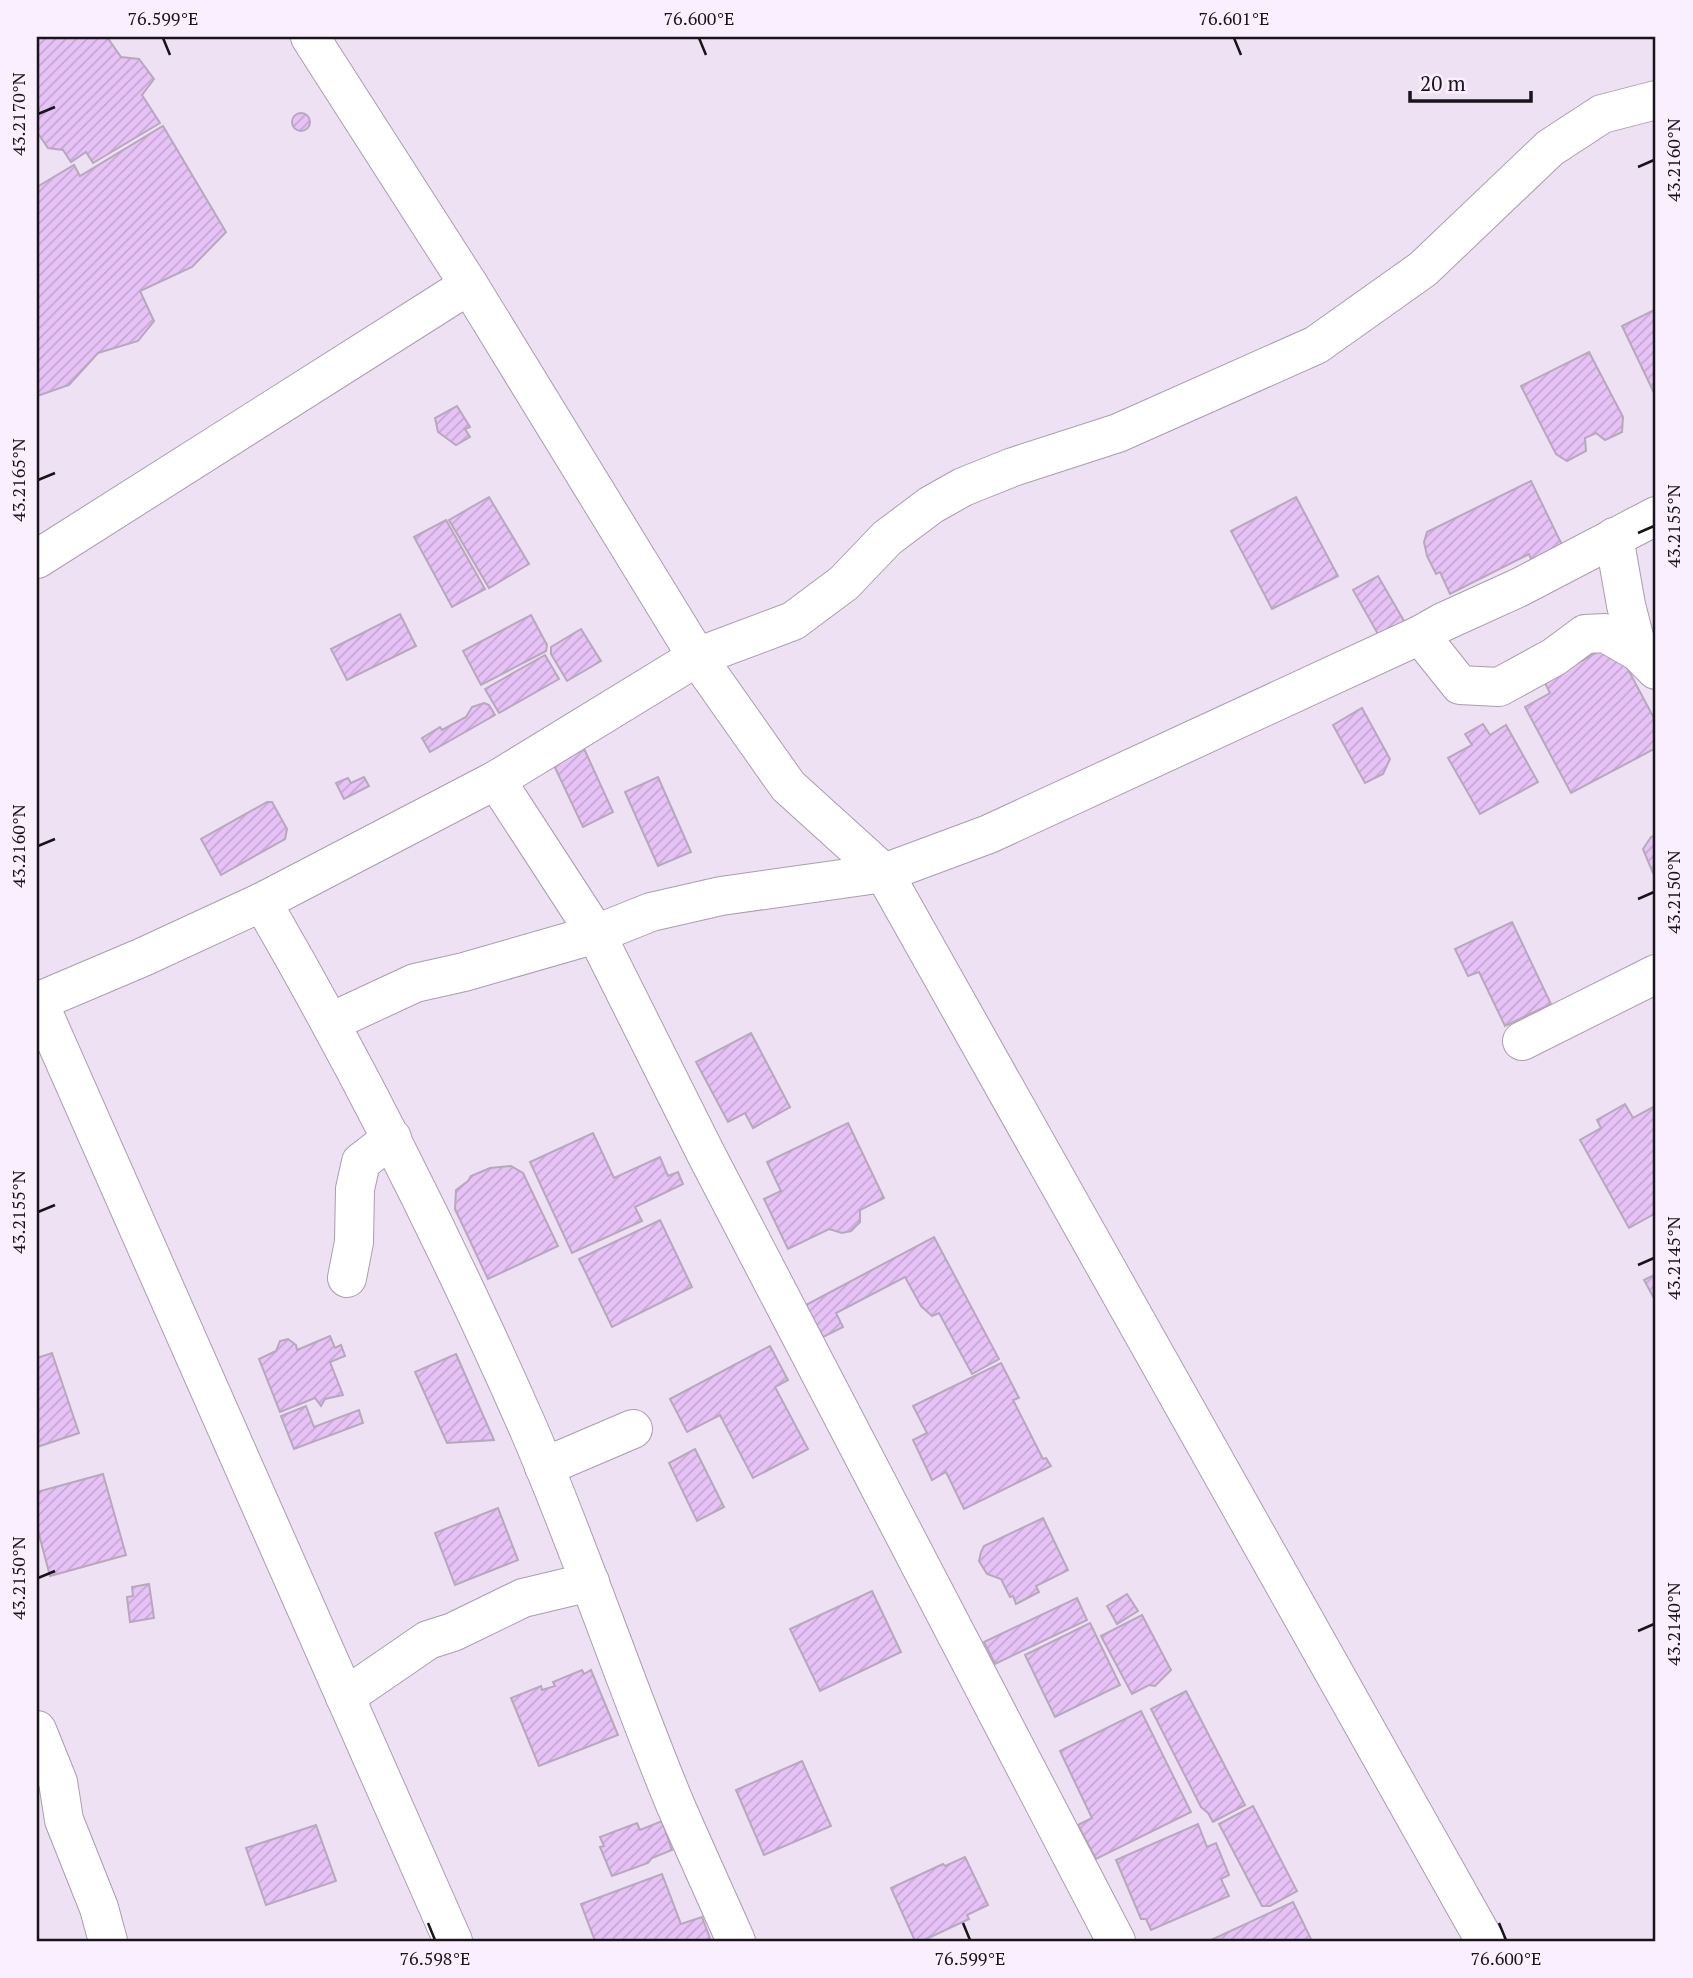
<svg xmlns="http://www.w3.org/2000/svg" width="1693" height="1978" viewBox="0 0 1693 1978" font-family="'PT Serif',serif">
<defs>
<pattern id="building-hatch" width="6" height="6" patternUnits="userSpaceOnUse" patternTransform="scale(1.75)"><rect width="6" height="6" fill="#e7c2f7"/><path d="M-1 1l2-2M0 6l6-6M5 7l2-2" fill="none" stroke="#c5a6d3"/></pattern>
</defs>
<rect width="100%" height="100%" fill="#eee1f3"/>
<g fill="url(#building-hatch)" stroke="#b5a9bb" stroke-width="2">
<path d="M37,37H107L121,57L139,59L154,79L142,95L160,123L93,163L86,152L71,162L63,150L48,148L37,132L39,108L37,105Z"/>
<circle cx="301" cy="122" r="9"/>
<path d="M163,126L226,232L192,267L140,291L154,321L138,341L98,353L69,385L37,396V187L74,165L80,176Z"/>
<path d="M1656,309V397L1622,326Z"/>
<path d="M1589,352L1623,417L1622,432L1605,440L1596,433L1585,438L1586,451L1567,461L1556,454L1521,386Z"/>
<path d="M457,406L470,427L465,429L470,437L456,445L438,432L435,418Z"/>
<path d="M1531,481L1566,553L1535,569L1529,554L1450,594L1440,572L1436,574L1427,556L1424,542L1427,532Z"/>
<path d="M489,497L529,564L489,588L449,520Z"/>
<path d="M1296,497L1338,576L1272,609L1231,531Z"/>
<path d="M446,520L485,589L452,607L414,537Z"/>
<path d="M1378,576L1404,621L1395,633L1379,636L1353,590Z"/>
<path d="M400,614L416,646L347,680L331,649Z"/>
<path d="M531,615L547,645L546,651L481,685L463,651Z"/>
<path d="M581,629L601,661L567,681L551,654V647Z"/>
<path d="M1614,643L1656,722V748L1571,793L1525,707L1550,693L1544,681Z"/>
<path d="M545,655L559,679L499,713L485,689Z"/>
<path d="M484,703L489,705L495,715L430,752L422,738L440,727L442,730L466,717L472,707Z"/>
<path d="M1362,708L1390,759L1383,774L1365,783L1333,725Z"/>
<path d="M1483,724L1490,735L1506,725L1538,782L1480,814L1448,758L1472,745L1465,734Z"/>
<path d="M581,742L613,812L583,827L550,757Z"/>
<path d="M364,777L369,786L344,799L336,783L348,778L351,783Z"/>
<path d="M658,777L691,852L658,866L625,792Z"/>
<path d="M267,802H272L287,829L285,839L221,875L201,839Z"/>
<path d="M1656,835V875L1653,873L1643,849L1651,837Z"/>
<path d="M1512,922L1551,1004L1505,1026L1479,972L1468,976L1455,949Z"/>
<path d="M751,1033L790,1107L753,1128L745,1113L728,1122L696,1062Z"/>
<path d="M1625,1104L1633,1118L1653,1107L1656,1112V1213L1629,1228L1580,1140L1601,1128L1597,1120Z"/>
<path d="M848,1123L884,1198L860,1210V1222L851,1231L842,1233L829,1229L788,1249L764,1199L781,1191L767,1162Z"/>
<path d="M593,1133L614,1178L660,1157L668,1176L678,1172L683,1184L635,1207L642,1221L572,1253L530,1162Z"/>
<path d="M511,1166L523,1173L558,1246L488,1279L455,1209L456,1190L468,1181L471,1176L490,1168Z"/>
<path d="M660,1220L692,1287L612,1327L579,1259Z"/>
<path d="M934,1237L999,1359L972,1374L939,1313L932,1316L921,1306L905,1277L836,1313L843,1327L823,1337L806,1305Z"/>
<path d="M1656,1274V1302L1644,1280Z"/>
<path d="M330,1336L335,1348L341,1345L345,1356L330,1362L343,1395L325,1399L321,1406L315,1398L280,1412L259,1359L276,1351L280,1341L288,1339L296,1345L297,1350Z"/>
<path d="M770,1346L788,1380L775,1387L808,1449L753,1478L720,1415L687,1432L670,1399Z"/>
<path d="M52,1353L79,1433L37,1447V1358Z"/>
<path d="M456,1354L494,1440L447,1443L415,1372Z"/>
<path d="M1001,1363L1019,1398L1013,1400L1043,1459L1046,1458L1051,1466L964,1509L946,1472L932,1480L913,1440L927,1433L913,1406Z"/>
<path d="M306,1406L314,1427L359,1410L363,1423L294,1449L281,1416Z"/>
<path d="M695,1449L724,1507L697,1521L669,1463Z"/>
<path d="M103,1474L126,1555L50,1576L37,1527V1492Z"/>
<path d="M498,1508L518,1560L455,1585L435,1533Z"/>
<path d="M1043,1518L1068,1570L1036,1586L1039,1592L1016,1604L1013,1596L1010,1597L1001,1579L987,1574L979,1561L981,1552L984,1546Z"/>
<path d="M149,1584L154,1618L130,1622L127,1597L133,1596L132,1587Z"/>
<path d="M872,1591L901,1652L820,1691L790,1629Z"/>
<path d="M1127,1594L1138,1611L1117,1624L1107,1606Z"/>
<path d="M1077,1598L1087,1620L995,1664L984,1642Z"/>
<path d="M1142,1615L1171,1670L1155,1686L1149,1685L1132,1694L1101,1636Z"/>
<path d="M1090,1623L1120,1685L1055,1717L1025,1655Z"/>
<path d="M582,1670L584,1674L591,1670L618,1735L539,1766L511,1698L541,1686L542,1690L555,1686L553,1682Z"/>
<path d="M1186,1691L1245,1805L1213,1822L1208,1813L1201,1807L1151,1709Z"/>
<path d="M1141,1711L1191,1812L1096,1859L1078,1825L1092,1818L1060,1751Z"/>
<path d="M802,1761L831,1826L764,1855L736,1790Z"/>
<path d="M1253,1806L1297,1891L1270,1906H1262L1219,1824Z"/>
<path d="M662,1821L672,1850L652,1858L648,1863L612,1876L600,1847L604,1846L600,1837L637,1823L640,1830Z"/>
<path d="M1198,1824L1207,1847L1216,1843L1229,1875L1221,1879L1229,1896L1151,1930L1146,1919H1141L1116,1860Z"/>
<path d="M316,1825L336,1881L266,1905L246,1848Z"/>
<path d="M965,1857L988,1905L967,1915L969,1919L922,1941H915L891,1888L943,1864L945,1866Z"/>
<path d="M662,1874L681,1924L702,1917L711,1941H595L581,1904Z"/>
<path d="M1293,1902L1312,1941H1209Z"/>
</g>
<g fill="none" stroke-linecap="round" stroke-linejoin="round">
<defs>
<g id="street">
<path d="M310,37L469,285L697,657L788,786L884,873L1485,1941"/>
<path d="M1656,516L1520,587L1443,622L1420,635L1460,685L1499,687L1554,657L1585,634L1605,633L1638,652L1656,670"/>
<path d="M1614,537L1626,605L1638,652"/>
<path d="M37,559L469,285"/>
<path d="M496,780L697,657L793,621L844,583L887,538L931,505L963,487L1013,467L1118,433L1316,345L1423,269L1550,148L1602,114L1656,100"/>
<path d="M262,902C362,1074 449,1248 529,1430C582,1553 624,1681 675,1804C695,1850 716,1896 736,1941"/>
<path d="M38,1001L453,1941"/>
<path d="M37,1002L143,957L262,902L496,780L596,934L706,1154L1116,1941"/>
<path d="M331,1022L415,983L464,972L596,934L651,912L721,896L884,873L989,834L1420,635"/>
<path d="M1522,1041L1656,974"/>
<path d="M347,1278L354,1242L355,1189L361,1162L392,1138"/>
<path d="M544,1467L633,1429"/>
<path d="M345,1697L428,1640L453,1632L523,1598L590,1582"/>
<path d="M37,1730L58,1782L64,1820L99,1908L108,1941"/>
</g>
</defs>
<use href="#street" stroke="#aa9daf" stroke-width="40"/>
<use href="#street" stroke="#fff" stroke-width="38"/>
</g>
<path fill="none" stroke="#18141a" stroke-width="2.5" d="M163,38L170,55M699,38L706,55M1234,38L1241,55M38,114L55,107M1638,167L1654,160M38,480L55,473M1638,533L1654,526M38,846L55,839M1638,899L1654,892M38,1212L55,1205M1638,1265L1654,1258M38,1578L55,1571M1638,1631L1654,1624M428,1923L435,1940M963,1923L970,1940M1499,1923L1506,1940"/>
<rect width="1693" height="1978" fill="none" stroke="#f9effe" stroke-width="77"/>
<path d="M1410 91v10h121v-10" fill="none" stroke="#18141a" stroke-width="3.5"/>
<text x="1420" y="91" font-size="21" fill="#18141a" stroke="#f9effe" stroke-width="5" paint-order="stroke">20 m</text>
<rect x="38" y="38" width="1616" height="1902" fill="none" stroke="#18141a" stroke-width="2.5"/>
<g font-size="18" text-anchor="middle" fill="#18141a">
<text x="163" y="25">76.599°E</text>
<text x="699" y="25">76.600°E</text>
<text x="1234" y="25">76.601°E</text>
<text transform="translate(19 114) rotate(-90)" y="6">43.2170°N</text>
<text transform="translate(1674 160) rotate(-90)" y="6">43.2160°N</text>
<text transform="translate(19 480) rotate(-90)" y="6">43.2165°N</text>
<text transform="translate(1674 526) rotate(-90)" y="6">43.2155°N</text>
<text transform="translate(19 846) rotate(-90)" y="6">43.2160°N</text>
<text transform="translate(1674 892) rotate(-90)" y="6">43.2150°N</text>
<text transform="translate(19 1212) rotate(-90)" y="6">43.2155°N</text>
<text transform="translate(1674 1258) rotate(-90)" y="6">43.2145°N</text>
<text transform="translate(19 1578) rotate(-90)" y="6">43.2150°N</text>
<text transform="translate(1674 1624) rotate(-90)" y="6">43.2140°N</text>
<text x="435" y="1965">76.598°E</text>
<text x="970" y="1965">76.599°E</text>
<text x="1506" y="1965">76.600°E</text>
</g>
</svg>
